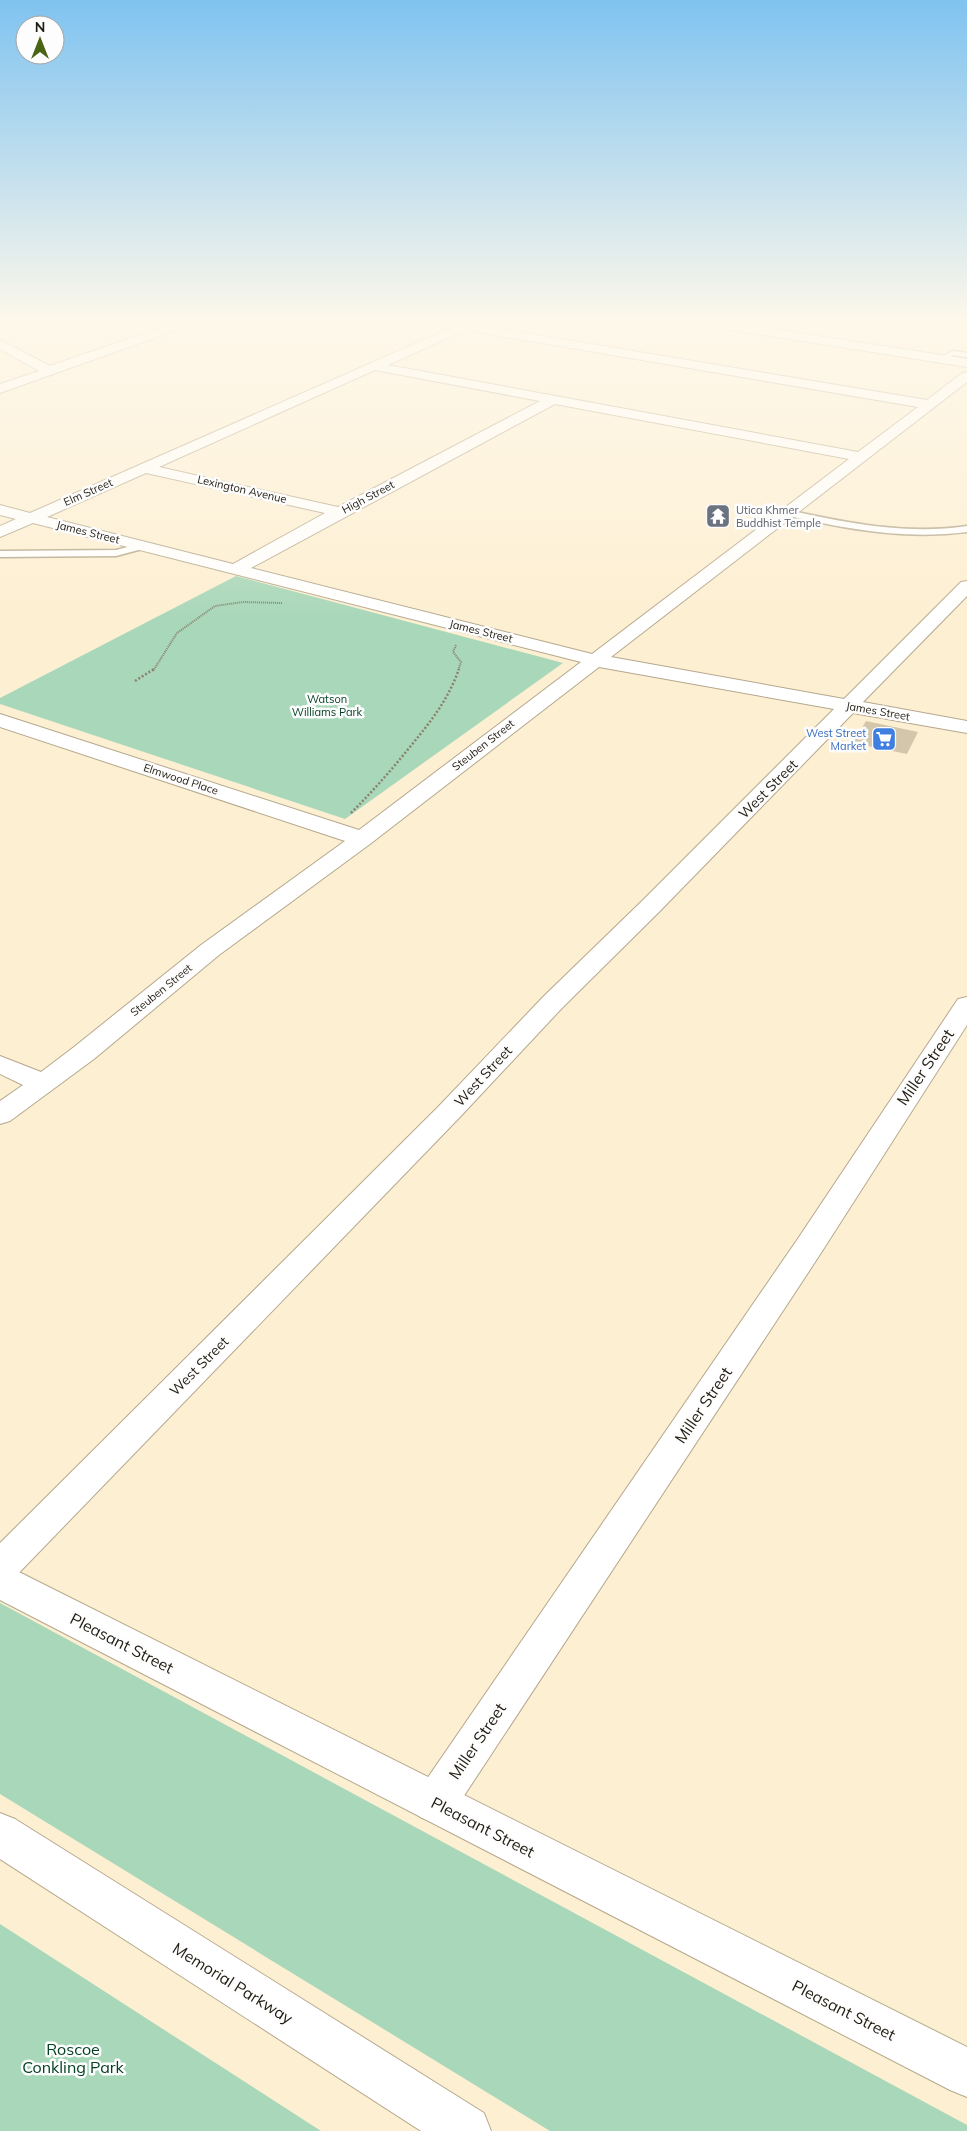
<svg xmlns="http://www.w3.org/2000/svg" width="967" height="2131" viewBox="0 0 967 2131" font-family="Mulish,sans-serif">
<rect width="100%" height="100%" fill="#fdefd2"/>
<g fill="#a9d7b9">
<path d="M236,576L563,663L345,819L0,704V698Z"/>
<path d="M0,1603L967,2125V2131H550L0,1794Z"/>
<path d="M0,1924L321,2131H0Z"/>
</g>
<path fill="#d3c6aa" d="M866,721L918,732L907,754L853,743Z"/>
<g fill="none" stroke-linecap="round" stroke-linejoin="round">
<defs>
<g id="service">
<path d="M952,351L967,353V357L953,355L945,360H941V358Z"/>
<path d="M788,510C848,523 905,535 967,526V532C905,540 845,529 785,515L784,513Z"/>
<path d="M143,543L146,544V548L116,556L0,557V551L116,550Z"/>
</g>
<g id="minor">
<path d="M182,320H198L196,323L0,393V384L39,371L0,349V340L50,366Z"/>
<path d="M469,320H484L477,325L927,400L962,373L967,372V382L611,657L844,699L961,582L967,581V596L863,702L967,721V733L853,713L659,912L562,1008L459,1118L13,1579L0,1584V1543L439,1106L544,996L641,902L834,709L599,667L370,844L219,955L94,1059L10,1121L0,1124V1101L23,1085L0,1074V1056L41,1072L74,1047L201,945L345,841L0,727V714L359,830L581,662L33,523L0,537V526L16,519L0,515V505L30,513ZM465,330L918,407L858,452L388,365ZM375,370L540,401L338,507L159,467ZM555,404L849,459L592,654L251,568ZM146,473L325,513L233,564L47,517Z"/>
<path d="M689,320H716L967,359V367L695,324Z"/>
<path d="M967,997V1025L819,1256L450,1817L435,1823L420,1817L414,1803L420,1789L797,1240L958,999Z"/>
</g>
<g id="tertiary">
<path d="M0,1565L13,1569L967,2047V2097L950,2090L0,1600Z"/>
<path d="M0,1813L15,1819L484,2113L491,2131H421L0,1859Z"/>
</g>
</defs>
<use href="#service" stroke="#b5a88d" stroke-width="3"/>
<use href="#minor" stroke="#b5a88d" stroke-width="2"/>
<use href="#tertiary" stroke="#b5a88d" stroke-width="2"/>
<g stroke="#8a816d" stroke-width="2" stroke-dasharray="1 1" stroke-linecap="butt">
<path d="M456,645L453,652L461,662L458,671"/>
<path d="M153,671L177,633L215,606L243,602L282,603"/>
</g>
<g stroke="#8a816d" stroke-width="2.5" stroke-dasharray="2 2" stroke-linecap="butt">
<path d="M135,681L154,669"/>
<path d="M351,813C370,794 388,774 405,753C427,726 447,703 459,669"/>
</g>
<use href="#service" fill="#fff" fill-rule="evenodd"/>
<use href="#minor" fill="#fff" fill-rule="evenodd"/>
<use href="#tertiary" fill="#fff" fill-rule="evenodd"/>
</g>
<linearGradient id="sky" x2="0" y2="1"><stop stop-color="#7fc3f0"/><stop offset="0.52" stop-color="#fef8eb"/><stop offset="1" stop-color="#fef8eb" stop-opacity="0"/></linearGradient>
<rect width="967" height="618" fill="url(#sky)"/>
<defs>
<symbol id="temple-square" viewBox="-11 -11 22 22"><rect x="-9" y="-9" width="18" height="18" rx="4" fill="#6b7280" stroke="#fdfdfd"/><path d="M0-6L5-2H3V0L6.5 2.5H4V6H1.5V3h-3V6H-4V2.5H-6.5L-3 0V-2H-5Z" fill="#fff"/></symbol>
<symbol id="supermarket-square" viewBox="-11 -11 22 22"><rect x="-9" y="-9" width="18" height="18" rx="4" fill="#3f7fe0" stroke="#fdfdfd"/><path d="M-6-5.5h2.5l.6 2H6L4.5 2H-2.5L-4.4-4H-6ZM-1.5 3.2a1.3 1.3 0 1 0 .1 0ZM3 3.2a1.3 1.3 0 1 0 .1 0Z" fill="#fff"/></symbol>
</defs>
<g fill-rule="evenodd">
<use href="#temple-square" x="704" y="502" width="28" height="28"/>
<use href="#supermarket-square" x="870" y="725" width="28" height="28"/>
</g>
<g text-anchor="middle" dominant-baseline="central" stroke-width="5" stroke-linejoin="round" paint-order="stroke">
<g font-size="11" fill="#211c12" stroke="#fdfdfd">
<text transform="translate(242 489) rotate(13)">Lexington Avenue</text>
<text transform="translate(88 492) rotate(-24)">Elm Street</text>
<text transform="translate(368 497) rotate(-28)">High Street</text>
<text transform="translate(88 532) rotate(14)">James Street</text>
<text transform="translate(481 631) rotate(14)">James Street</text>
<text transform="translate(878 711) rotate(10)">James Street</text>
<text transform="translate(483 745) rotate(-38)">Steuben Street</text>
<text transform="translate(181 779) rotate(18)">Elmwood Place</text>
<text transform="translate(161 990) rotate(-39)">Steuben Street</text>
</g>
<g font-size="11" fill="#5b616d" stroke="#fdfdfd" text-anchor="start">
<text x="736" y="510">Utica Khmer<tspan x="736" dy="13">Buddhist Temple</tspan></text>
</g>
<g font-size="11" fill="#044024" stroke="#fdfdfd">
<text x="327" y="699">Watson<tspan x="327" dy="13">Williams Park</tspan></text>
</g>
<g font-size="11" fill="#366cbe" stroke="#fdfdfd" text-anchor="end">
<text x="866" y="733">West Street<tspan x="866" dy="13">Market</tspan></text>
</g>
<g font-size="14" fill="#211c12" stroke="#fdfdfd">
<text transform="translate(768 789) rotate(-45)">West Street</text>
<text transform="translate(483 1076) rotate(-47)">West Street</text>
<text transform="translate(199 1366) rotate(-45)">West Street</text>
</g>
<g font-size="16" fill="#211c12" stroke="#fdfdfd">
<text transform="translate(925 1067) rotate(-56)">Miller Street</text>
<text transform="translate(703 1405) rotate(-56)">Miller Street</text>
<text transform="translate(122 1643) rotate(27)">Pleasant Street</text>
<text transform="translate(477 1741) rotate(-56)">Miller Street</text>
<text transform="translate(483 1827) rotate(27)">Pleasant Street</text>
<text transform="translate(233 1983) rotate(32)">Memorial Parkway</text>
<text transform="translate(844 2010) rotate(27)">Pleasant Street</text>
</g>
<g font-size="16" fill="#044024" stroke="#fdfdfd">
<text x="73" y="2049">Roscoe<tspan x="73" dy="18">Conkling Park</tspan></text>
</g>
</g>
<g transform="translate(40 40)"><circle r="24" fill="#fdfdfd" stroke="#a5a39f"/>
<path d="M0-4L9 19L0 12L-9 19Z" fill="#4a6415"/>
<text y="-8" font-size="14" font-weight="bold" text-anchor="middle" fill="#211c12">N</text>
</g>
</svg>
